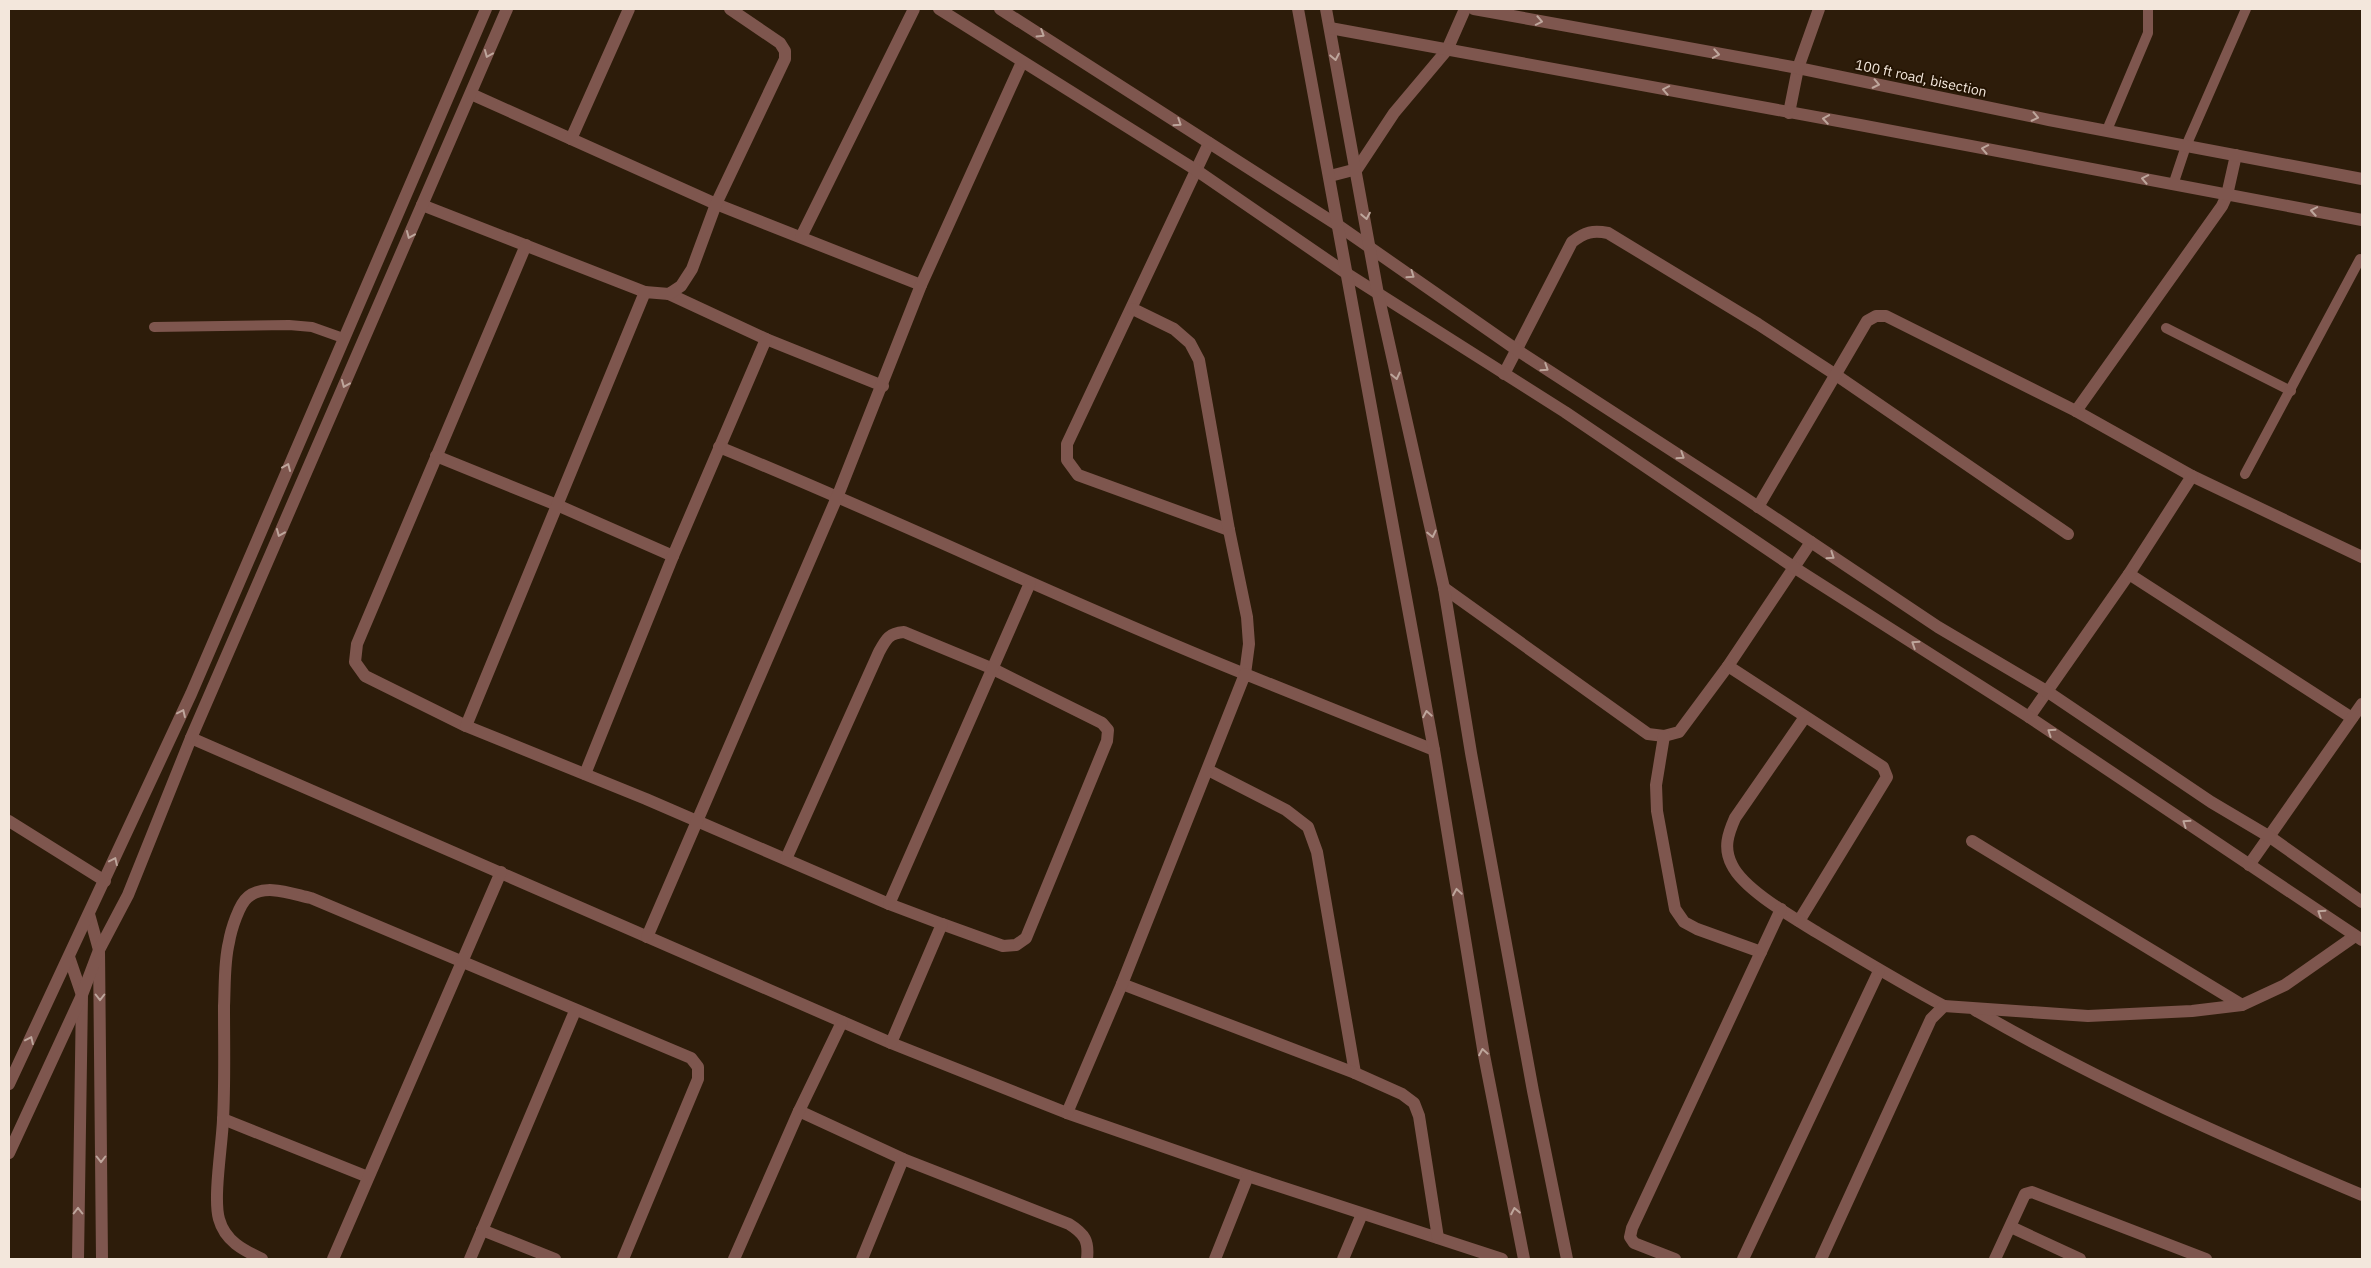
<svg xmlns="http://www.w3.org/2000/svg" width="2371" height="1268" viewBox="0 0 2371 1268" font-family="'IBM Plex Sans',sans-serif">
<rect width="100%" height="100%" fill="#2d1c0a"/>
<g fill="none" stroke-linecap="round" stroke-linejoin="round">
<g stroke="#7e564e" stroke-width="10">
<path d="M2107,130L2148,33V9"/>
<path d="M2173,185L2186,146L2246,9"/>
<path d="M154,327L289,325L312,327L343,338"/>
<path d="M2166,328L2291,391"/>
<path d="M2245,474L2360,259"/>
</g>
<g stroke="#7e564e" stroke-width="12">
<path d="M471,94L716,204L921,285"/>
<path d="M1789,113L1798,68L1819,9"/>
<path d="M571,139L629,9"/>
<path d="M1209,143L1067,444V460L1078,475L1229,530"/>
<path d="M1330,176L1357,169L1394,113L1447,50L1465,9"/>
<path d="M422,205L645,292"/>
<path d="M801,237L914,9"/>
<path d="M526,245L357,644L355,662L365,676L466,726L646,799L889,904"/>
<path d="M669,294L766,339L883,386"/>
<path d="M1504,374L1572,242C1585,232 1593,230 1608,233L1758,324L1836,375L2068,534"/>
<path d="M2076,411L2222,206L2227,195L2236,155"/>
<path d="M719,447C896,519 1068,603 1245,674L1249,644L1247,617L1229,530L1199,360L1190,343L1174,329L1133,309"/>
<path d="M436,456L557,505L673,556"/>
<path d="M1758,507L1867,321L1876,316H1886L2076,411L2192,476L2362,557"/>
<path d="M2129,574L2352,718"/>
<path d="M1444,588L1648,734L1664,736L1679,732L1728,666L1811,542"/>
<path d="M1728,666L1883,767L1887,777L1799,921"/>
<path d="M1805,717L1735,818C1728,834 1723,848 1732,865C1744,890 1794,918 1818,933C1860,958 1901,983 1944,1006"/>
<path d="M2029,717L2129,574L2192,476"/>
<path d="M466,726L645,292L669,294L681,286L692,269L716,204L785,59V51L780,43L730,9"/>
<path d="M1664,736L1656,785L1657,811L1675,909L1684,922L1697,929L1761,952"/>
<path d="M191,738L891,1043L1067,1113L1248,1176L1502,1259"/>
<path d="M1208,770L1286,810L1308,827L1317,852L1355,1073"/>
<path d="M585,774L673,556L766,339"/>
<path d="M9,821L105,881"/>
<path d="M1972,841L2242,1005"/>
<path d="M786,859L879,652C886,639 889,633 904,632L991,668L1102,723L1108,730L1107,741L1026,938L1016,945L1003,946L942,924"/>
<path d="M2249,865L2362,704"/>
<path d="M89,914L99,950L102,1259"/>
<path d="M647,937L838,495L921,285L1022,62"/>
<path d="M69,957L82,995L78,1259"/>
<path d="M1122,984L1355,1073L1402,1094L1414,1103L1419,1116L1438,1238"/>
<path d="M1975,1010C2099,1082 2230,1139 2362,1195"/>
<path d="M891,1043L942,924L889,904L1030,583"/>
<path d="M9,1084L191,694L486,9"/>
<path d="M799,1111L903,1159L1069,1224C1085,1234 1089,1241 1087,1259"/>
<path d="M1067,1113L1122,984L1245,674L1434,750"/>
<path d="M223,1119L368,1177"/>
<path d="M9,1153L82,995L99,950L128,895L191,738L507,9"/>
<path d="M2011,1227L2080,1259"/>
<path d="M482,1230L555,1259"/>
<path d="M262,1259C243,1250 225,1241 219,1219C213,1198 222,1145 223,1120C225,1082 224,1044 224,1006C225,985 224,962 229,942C231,930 239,904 248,897C265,883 292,894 311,898L691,1058L698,1067V1079L623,1259"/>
<path d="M333,1259L501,872"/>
<path d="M470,1259L575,1011"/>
<path d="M734,1259L799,1111L842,1022"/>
<path d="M862,1259L903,1159"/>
<path d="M1215,1259L1248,1176"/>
<path d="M1343,1259L1362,1214"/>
<path d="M1675,1259L1634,1243L1630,1237L1632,1228L1781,909"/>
<path d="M1743,1259L1879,971"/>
<path d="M1821,1259L1931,1019L1944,1006L2088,1016L2192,1011L2242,1005L2285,985L2355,936"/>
<path d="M1995,1259L2025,1194L2032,1192L2206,1259"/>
</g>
<g stroke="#7e564e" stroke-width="12">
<path d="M939,9L1196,170L1349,275L1565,412L1795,568L2029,717L2362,940"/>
<path d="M1000,9L1339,226L1517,350L1742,496L1938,627L2048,692L2211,802L2270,837L2362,902"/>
<path d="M1298,9L1434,750L1484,1055L1524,1259"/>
<path d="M1326,9L1378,294L1444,588L1471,753L1533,1091L1567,1259"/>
<path d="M1474,9L1798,68L2049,120L2362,179"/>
<path d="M1330,28L1860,125L2362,220"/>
</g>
</g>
<defs><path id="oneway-chevron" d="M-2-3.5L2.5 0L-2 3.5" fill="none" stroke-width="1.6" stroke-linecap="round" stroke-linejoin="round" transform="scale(1.25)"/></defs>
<g stroke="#bea69c">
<use href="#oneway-chevron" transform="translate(1539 21) rotate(11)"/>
<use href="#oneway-chevron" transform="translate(1041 34) rotate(32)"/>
<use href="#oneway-chevron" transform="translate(488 54) rotate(113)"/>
<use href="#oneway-chevron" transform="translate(1716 54) rotate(10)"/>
<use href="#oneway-chevron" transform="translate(1335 57) rotate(79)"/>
<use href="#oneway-chevron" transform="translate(1876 84) rotate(12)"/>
<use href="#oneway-chevron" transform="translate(1666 90) rotate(-169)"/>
<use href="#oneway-chevron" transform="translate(2035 117) rotate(12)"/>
<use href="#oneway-chevron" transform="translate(1826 119) rotate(-171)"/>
<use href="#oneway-chevron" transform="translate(1178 123) rotate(33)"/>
<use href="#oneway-chevron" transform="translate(1985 149) rotate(-169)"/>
<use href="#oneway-chevron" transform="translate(2145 179) rotate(-169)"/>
<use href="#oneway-chevron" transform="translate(2314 211) rotate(-170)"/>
<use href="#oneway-chevron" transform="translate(1366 216) rotate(79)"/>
<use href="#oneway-chevron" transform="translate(410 235) rotate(113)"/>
<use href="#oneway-chevron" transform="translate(1411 275) rotate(35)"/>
<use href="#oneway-chevron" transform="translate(1545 368) rotate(33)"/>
<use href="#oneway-chevron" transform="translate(1396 376) rotate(77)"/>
<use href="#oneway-chevron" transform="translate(345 384) rotate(113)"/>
<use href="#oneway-chevron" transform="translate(1681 456) rotate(33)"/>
<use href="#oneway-chevron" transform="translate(287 467) rotate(-67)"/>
<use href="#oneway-chevron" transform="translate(280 533) rotate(113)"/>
<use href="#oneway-chevron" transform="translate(1432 534) rotate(77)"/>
<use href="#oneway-chevron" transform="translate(1831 556) rotate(34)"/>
<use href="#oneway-chevron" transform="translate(1915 644) rotate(-147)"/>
<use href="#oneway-chevron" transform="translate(182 713) rotate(-65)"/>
<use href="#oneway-chevron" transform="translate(1427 714) rotate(-100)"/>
<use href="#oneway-chevron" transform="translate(2051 732) rotate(-146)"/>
<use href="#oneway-chevron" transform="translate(2186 823) rotate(-146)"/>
<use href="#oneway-chevron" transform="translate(114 861) rotate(-65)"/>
<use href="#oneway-chevron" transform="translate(1457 892) rotate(-99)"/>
<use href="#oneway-chevron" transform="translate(2321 913) rotate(-147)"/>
<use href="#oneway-chevron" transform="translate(100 997) rotate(90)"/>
<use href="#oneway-chevron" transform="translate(30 1040) rotate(-65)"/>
<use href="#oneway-chevron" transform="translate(1483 1052) rotate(-100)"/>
<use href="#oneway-chevron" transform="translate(101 1159) rotate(90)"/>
<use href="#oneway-chevron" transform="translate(78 1211) rotate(-90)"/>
<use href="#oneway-chevron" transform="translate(1515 1211) rotate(-101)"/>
</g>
<g text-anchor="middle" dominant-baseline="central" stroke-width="4" stroke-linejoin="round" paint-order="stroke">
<g font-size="14" fill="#f3e7dc" stroke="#231302">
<text transform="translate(1921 78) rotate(12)">100 ft road, bisection</text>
</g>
</g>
<rect width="2371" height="1268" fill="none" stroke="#f3e7dc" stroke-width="20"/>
</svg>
